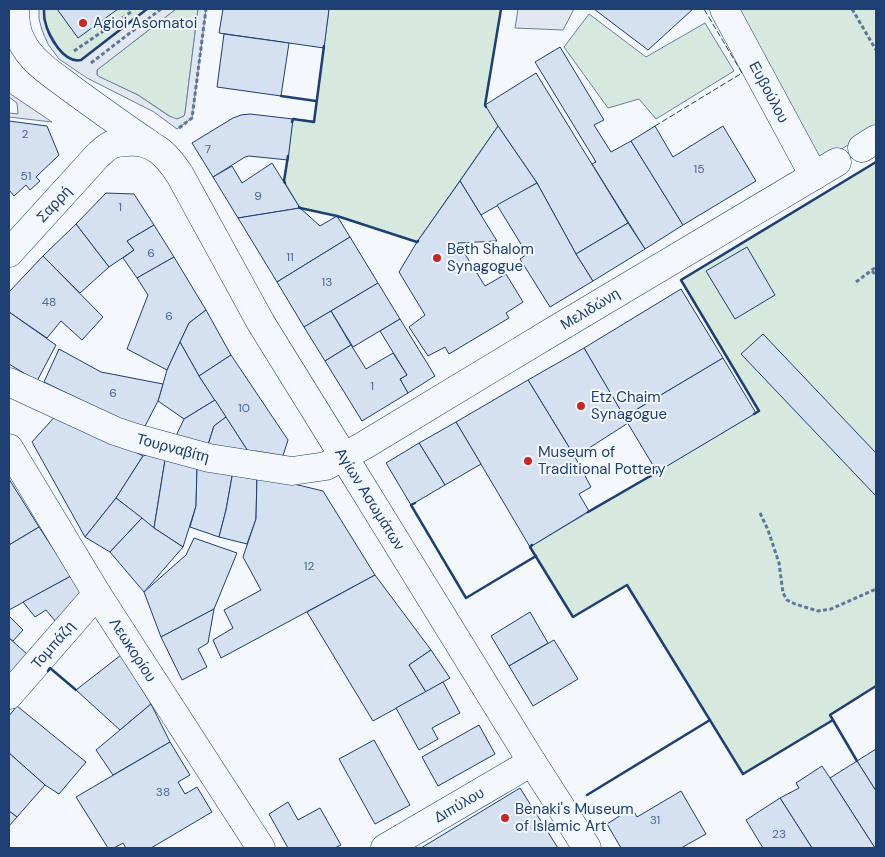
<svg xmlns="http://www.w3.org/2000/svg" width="885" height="857" viewBox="0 0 885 857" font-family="'DM Sans',sans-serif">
<rect width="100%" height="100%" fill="#f4f7fb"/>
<g fill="#d7e8df" stroke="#687fa3">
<path d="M44,9H147L81,60C64,64 48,36 45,21C44,17 44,13 44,9Z"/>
<path d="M176,9H198L185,113L184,116L177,119H174L138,95L99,77L97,75V70Z"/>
<path d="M329,9H501L485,104L498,126L417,242L337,216L300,208L284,181L293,119L314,121Z"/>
<path d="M737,9H876V128L820,162Z"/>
<path d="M589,14L646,57L705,23L734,71L656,119L639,99L608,108L564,47Z"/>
<path d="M876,162V686L830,714L833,720L743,774L627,585L573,617L530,547L759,411L681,280Z"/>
</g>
<g fill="#e3e8f0" stroke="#687fa3">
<path d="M39,9H44V20L48,29L59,49L64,54L71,59L76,61L82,59L147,9H176L97,70V75L100,77L138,95L169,116L177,119L184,116L185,113L198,9H206L192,118L177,129L154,112L87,78L59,59L48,44L42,30L39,19Z"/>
<path d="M518,9H574L563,30L515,28Z"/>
<path d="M9,93L52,122L9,117V113L18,114L17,103L9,97Z"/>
</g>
<g fill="#d5e0f0" stroke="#1d3f73">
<path d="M57,9H118L78,38Z"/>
<path d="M223,9H329L324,48L219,33Z"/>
<path d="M594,9H693L648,50Z"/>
<path d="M224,34L289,43L281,96L217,87Z"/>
<path d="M560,47L604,120L594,125L611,152L631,141L683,225L645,249L592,164L596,162L535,62Z"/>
<path d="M536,73L628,223L576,254L537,183L498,126L485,105Z"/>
<path d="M250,114L293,119L288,160L249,156L245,157L213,177L192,143L233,118L241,115Z"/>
<path d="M9,121L47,126L59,155L36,177L40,181L30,190L26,185L14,196L9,190Z"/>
<path d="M498,126L537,183L481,215L460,181Z"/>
<path d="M655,126L673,157L723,126L756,181L683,225L631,141Z"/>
<path d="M272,163L300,208L238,218L213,177L232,166L242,183Z"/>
<path d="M460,181L497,241L458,243L485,286L506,274L523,302L506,313L509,318L449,354L445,347L428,356L409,327L425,315L399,272L417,242Z"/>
<path d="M537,183L576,254L593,281L550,307L520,259L527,254L497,205Z"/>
<path d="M106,193L134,194L154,225L127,241L134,250L109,267L76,224Z"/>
<path d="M300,208L320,226L337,216L350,237L277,282L238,218Z"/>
<path d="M628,223L645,249L593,281L576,254Z"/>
<path d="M76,224L109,267L80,293L43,256Z"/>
<path d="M154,225L174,257L137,278L123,258L134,250L127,241Z"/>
<path d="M350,237L378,283L304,327L277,282Z"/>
<path d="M747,247L775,295L735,319L706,271Z"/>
<path d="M43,256L103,317L82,340L61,321L47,338L9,312V292Z"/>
<path d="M174,257L206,310L189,323L167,370L127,349L148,295L137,278Z"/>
<path d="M378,283L400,319L353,347L331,311Z"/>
<path d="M681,289L723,358L624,417L584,348Z"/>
<path d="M206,310L231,355L199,376L180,342L189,323Z"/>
<path d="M331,311L351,345L325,361L304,327Z"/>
<path d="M9,312L56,345L37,381L9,364Z"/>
<path d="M400,319L435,376L408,393L400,379L407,375L380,331Z"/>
<path d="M763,334L876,453V496L741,354Z"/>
<path d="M180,342L199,376L215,400L184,419L158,401L167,370Z"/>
<path d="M351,345L366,369L393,353L407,375L400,379L408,393L362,421L325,361Z"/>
<path d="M584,348L628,423L575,457L528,380Z"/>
<path d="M59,349L101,372L163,384L158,401L143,430L44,382Z"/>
<path d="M231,355L288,440L281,462L251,456L199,376Z"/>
<path d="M723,358L756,413L657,472L624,417Z"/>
<path d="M528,380L575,457L591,487L579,494L589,511L530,547L456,422Z"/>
<path d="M215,400L226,417L214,426L207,448L174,440L184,419Z"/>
<path d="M59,412L143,456L116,498L85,537L32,442Z"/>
<path d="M226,417L251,456L207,448L214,426Z"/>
<path d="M456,422L481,464L445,485L419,443Z"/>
<path d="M419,443L445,485L411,505L386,463Z"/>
<path d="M152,453L165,460L154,528L116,498L143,456Z"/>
<path d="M165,460L197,468L196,506L183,547L154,528Z"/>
<path d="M197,468L233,471L226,510L219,537L190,527L196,506Z"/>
<path d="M233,471L257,475L256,519L247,544L219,537L226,510Z"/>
<path d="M257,475L323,491L375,575L221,658L213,640L233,628L224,610L261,590L243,557L256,519Z"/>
<path d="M9,479L39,527L9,545Z"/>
<path d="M116,498L142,518L110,552L85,537Z"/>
<path d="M142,518L154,528L183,547L144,592L110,552Z"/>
<path d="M39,527L71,576L9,610V545Z"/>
<path d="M194,538L237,553L214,609L161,637L144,592L186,555Z"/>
<path d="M375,575L431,650L409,665L426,692L373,721L307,612Z"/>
<path d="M71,576L85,594L56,622L46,610L35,617L23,602Z"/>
<path d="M214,609L208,643L198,649L207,667L182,680L161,637Z"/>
<path d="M530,612L548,643L509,666L491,636Z"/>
<path d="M9,616L23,630L13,641L9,638Z"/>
<path d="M9,638L27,654L9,675Z"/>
<path d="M554,640L578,679L533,706L509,666Z"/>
<path d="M431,650L450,678L426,692L409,665Z"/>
<path d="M121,655L151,704L120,730L76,690Z"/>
<path d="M443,682L460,713L432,728L438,739L419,750L396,708Z"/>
<path d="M151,704L170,742L113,775L96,750Z"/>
<path d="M17,706L86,762L59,794L45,785L9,753V716Z"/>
<path d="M479,725L495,754L438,786L422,757Z"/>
<path d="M374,740L410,805L375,824L339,759Z"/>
<path d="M170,742L190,775L178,782L185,794L197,787L212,812L151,848H126L123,843L114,848H108L76,797Z"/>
<path d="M876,749V791L857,761Z"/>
<path d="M9,753L45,785L17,817L9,811Z"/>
<path d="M857,761L876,791V848H875L830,778Z"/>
<path d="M822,766L830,778L875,848H812L780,798L799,788L796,783Z"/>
<path d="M520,788L558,848H421Z"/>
<path d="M681,791L706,834L681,848H621L607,824L632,808L637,817Z"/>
<path d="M780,798L812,848H763L746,820Z"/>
<path d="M288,802L298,820L320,808L341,845L335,848H288L269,814Z"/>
<path d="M9,811L17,817L9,826Z"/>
</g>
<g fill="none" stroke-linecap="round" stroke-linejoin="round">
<defs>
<g id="street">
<path d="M724,9L814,176"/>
<path d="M862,148L876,139"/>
<path d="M9,382L115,431L136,438L209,458L292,471L326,466L363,446L550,333L837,162"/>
<path d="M9,448L97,594L261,848"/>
<path d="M9,695L97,594"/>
<path d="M385,848L532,762"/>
</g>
<g id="secondary">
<path d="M15,9C15,20 16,32 22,42C32,62 52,74 69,87C95,106 121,125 148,143"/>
<path d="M9,253L98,155C102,152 106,147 111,145C115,143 121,142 126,142C153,139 167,155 180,175L261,323L344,457L532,762L587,848"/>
</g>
</defs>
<use href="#street" stroke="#1d3f73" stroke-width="29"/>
<use href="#secondary" stroke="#1d3f73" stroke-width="29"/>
<g stroke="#5e769c" stroke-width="3" stroke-dasharray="4 2.5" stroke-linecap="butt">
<path d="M852,9L876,50"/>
<path d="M74,51L131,12L129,9"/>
<path d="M91,63L161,9"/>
<path d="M179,128L192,118L206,9"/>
<path d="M872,271L876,275"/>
<path d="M856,282L876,267"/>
<path d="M760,513L768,530L779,563L783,593L787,600L795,604L818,611L831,609L876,589"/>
</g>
<use href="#street" stroke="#f4f7fb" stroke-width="28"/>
<use href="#secondary" stroke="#f4f7fb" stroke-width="28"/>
<path stroke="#1d3f73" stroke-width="1" stroke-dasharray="6 2.5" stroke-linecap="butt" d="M655,126L742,73L704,9"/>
<g stroke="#1d3f73" stroke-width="2.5">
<path d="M44,9C44,13 44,17 45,21C48,36 64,64 81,60L147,9"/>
<path d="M281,96L316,101"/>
<path d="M486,107L485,105L501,9"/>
<path d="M292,122L293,119L314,122L324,46"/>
<path d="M285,183L284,181L288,156"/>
<path d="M299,207L300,208L337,216L417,242L418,241"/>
<path d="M754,414L759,411L681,280L876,162"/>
<path d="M415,503L411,505L466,598L536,556"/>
<path d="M588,512L659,471"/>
<path d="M532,545L530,547L573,617L627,585L743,774L833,720L830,715L876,686"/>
<path d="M48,671L50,668L76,690"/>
<path d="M833,720L857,761"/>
<path d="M587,795L710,720"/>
</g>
</g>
<g fill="#c62828" stroke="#f4f7fb" stroke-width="2">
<circle cx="83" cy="23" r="5"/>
<circle cx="437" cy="258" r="5"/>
<circle cx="581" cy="406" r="5"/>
<circle cx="528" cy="461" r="5"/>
<circle cx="505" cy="818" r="5"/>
</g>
<g text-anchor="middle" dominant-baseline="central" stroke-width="4" stroke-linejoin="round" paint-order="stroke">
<g font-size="12" fill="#4b6792">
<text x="25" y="134">2</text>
<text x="208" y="149">7</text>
<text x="699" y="169">15</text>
<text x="26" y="176">51</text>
<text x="258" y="196">9</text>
<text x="120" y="207">1</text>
<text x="151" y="253">6</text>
<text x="290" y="257">11</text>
<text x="327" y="282">13</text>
<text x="49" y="302">48</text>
<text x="169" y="316">6</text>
<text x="372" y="386">1</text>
<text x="113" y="393">6</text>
<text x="244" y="408">10</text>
<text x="309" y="566">12</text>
<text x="163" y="792">38</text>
<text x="655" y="820">31</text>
<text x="779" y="834">23</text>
</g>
<g font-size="15" fill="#1d3f73" stroke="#f4f7fb" text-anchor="start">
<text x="93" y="23">Agioi Asomatoi</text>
<text x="447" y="249">Beth Shalom<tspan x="447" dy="17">Synagogue</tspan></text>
<text x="591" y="397">Etz Chaim<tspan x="591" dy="17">Synagogue</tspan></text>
<text x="538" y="452">Museum of<tspan x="538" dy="17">Traditional Pottery</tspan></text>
<text x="515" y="809">Benaki's Museum<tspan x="515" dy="17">of Islamic Art</tspan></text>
</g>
<g font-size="15" fill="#1d3f73" stroke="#f4f7fb">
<text transform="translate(769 92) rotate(62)">Ευβούλου</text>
<text transform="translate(54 204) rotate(-47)">Σαρρή</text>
<text transform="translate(590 309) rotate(-31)">Μελιδώνη</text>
<text transform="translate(173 448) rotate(15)">Τουρναβίτη</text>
<text transform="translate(370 499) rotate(58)">Αγίων Ασωμάτων</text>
<text transform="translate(53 645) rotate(-49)">Τομπάζη</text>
<text transform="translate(133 650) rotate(57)">Λεωκορίου</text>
<text transform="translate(459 805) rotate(-30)">Διπύλου</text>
</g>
</g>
<rect width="885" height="857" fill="none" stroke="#1d3f73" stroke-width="20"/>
</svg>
